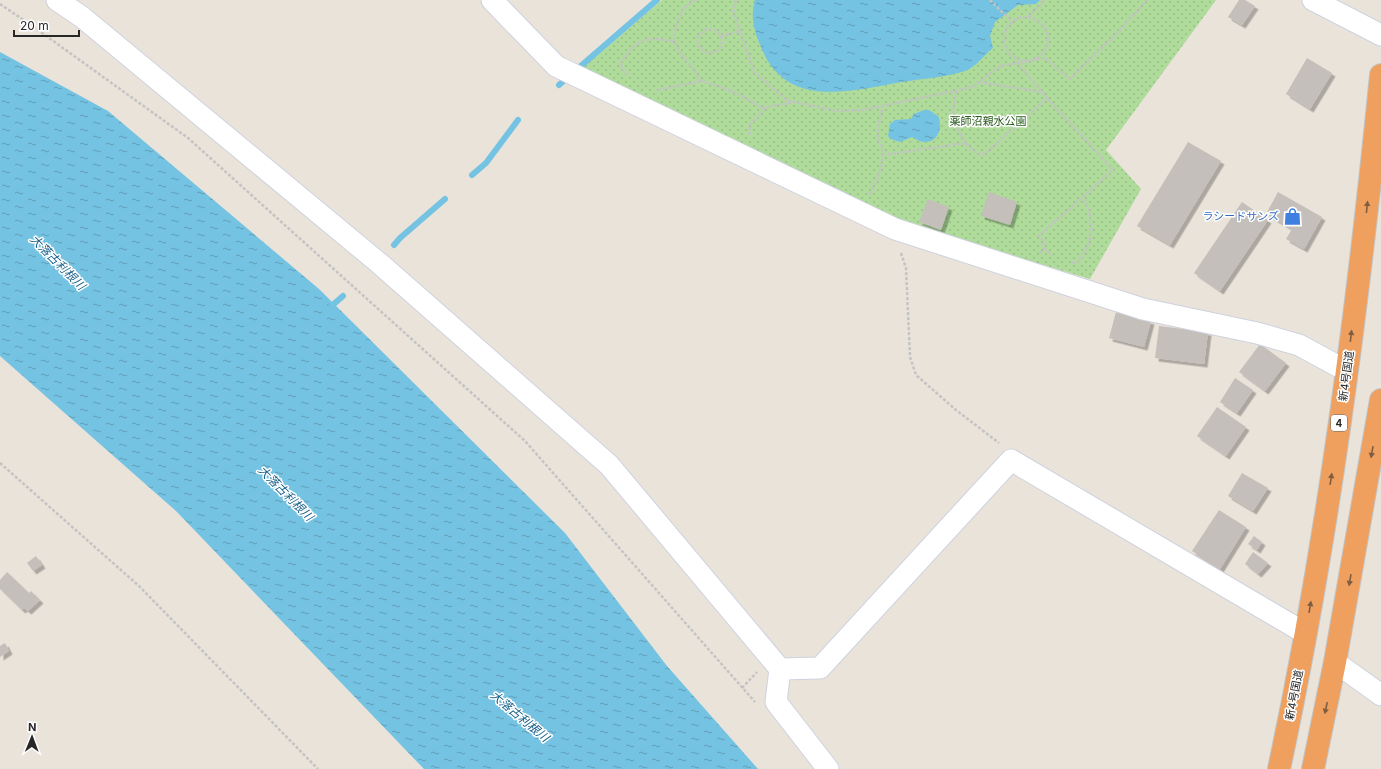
<svg xmlns="http://www.w3.org/2000/svg" width="1381" height="769" viewBox="0 0 1381 769" font-family="Inter,'Noto Sans JP',sans-serif">
<defs>
<pattern id="park-dots" width="8" height="8" patternUnits="userSpaceOnUse"><rect width="8" height="8" fill="#afdb9b"/><path d="M2 2h.1M6 6h.1" fill="none" stroke="#97bc86" stroke-width="1.8" stroke-linecap="round"/></pattern>
<pattern id="water-ripples" width="26" height="14" patternUnits="userSpaceOnUse"><rect width="26" height="14" fill="#75c3e2"/><path d="M2 4q2-2 4 0t4 0M15 11q2-2 4 0t4 0" fill="none" stroke="#609eb7"/></pattern>
<filter id="shadow"><feDropShadow dx="3.5" dy="3.5" stdDeviation="0" flood-color="#0004"/></filter>
</defs>
<rect width="100%" height="100%" fill="#e9e3da"/>
<path fill="url(#park-dots)" d="M662,0H1216L1106,150L1141,189L1090,279L900,222L578,72Z"/>
<g fill="url(#water-ripples)">
<path d="M755,0H1040L1036,4L1018,5L995,22L990,36L993,48C985,54 975,68 965,71C948,77 921,79 902,82C850,91 786,110 761,47C754,31 750,17 755,0Z"/>
<path d="M0,52L108,111L319,289L565,533L667,666L758,769H424L176,511L0,356Z"/>
<path d="M924,110H929L938,116C943,126 939,143 924,142C920,142 916,139 912,137L900,142L891,139L888,136L890,124L895,120L911,119L914,114Z"/>
</g>
<g fill="none" stroke-linecap="round" stroke-linejoin="round">
<g stroke="#75c3e2" stroke-width="6">
<path d="M575,71L657,0"/>
<path d="M559,85L568,77"/>
<path d="M472,175L486,163L518,120"/>
<path d="M394,245L400,238L445,199"/>
<path d="M328,309L343,296"/>
</g>
</g>
<g fill="#c4bfba" filter="url(#shadow)">
<path d="M1239,0H1245L1255,6L1242,25L1228,17Z"/>
<path d="M1307,58L1332,73L1310,109L1286,94Z"/>
<path d="M1188,142L1221,161L1170,245L1137,226Z"/>
<path d="M989,192L1017,202L1010,225L981,216Z"/>
<path d="M1278,192L1322,217L1304,249L1286,239L1292,229L1266,214Z"/>
<path d="M928,199L949,207L941,230L919,222Z"/>
<path d="M1242,202L1268,220L1220,291L1194,273Z"/>
<path d="M1116,312L1151,321L1144,347L1109,338Z"/>
<path d="M1159,326L1208,332L1204,364L1155,358Z"/>
<path d="M1260,344L1286,363L1265,391L1239,372Z"/>
<path d="M1235,378L1253,390L1237,413L1220,402Z"/>
<path d="M1217,407L1246,427L1226,456L1197,436Z"/>
<path d="M1242,473L1268,488L1253,511L1228,496Z"/>
<path d="M1219,510L1246,527L1220,569L1192,551Z"/>
<path d="M1254,536L1262,542L1257,550L1248,544Z"/>
<path d="M1253,552L1268,563L1258,574L1245,564Z"/>
<path d="M36,556L42,565L33,571L27,563Z"/>
<path d="M7,572L29,593L31,591L40,600L28,611L24,608L22,610L0,589V580Z"/>
<path d="M5,643L9,651L0,657V646Z"/>
</g>
<g fill="none" stroke-linecap="round" stroke-linejoin="round">
<defs>
<g id="street">
<path d="M57,0L82,17L379,263L609,465L780,669L776,702L828,769"/>
<path d="M492,0L556,66L895,229L1143,309L1257,333L1299,345L1347,371"/>
<path d="M1313,0L1381,35"/>
<path d="M1335,662L1381,695"/>
<path d="M780,669L820,668L1011,460L1305,633"/>
</g>
<g id="highway">
<path d="M1279,769C1328,540 1358,307 1381,75"/>
<path d="M1313,769L1335,662L1381,400"/>
</g>
</defs>
<use href="#street" stroke="#cfd2df" stroke-width="23"/>
<use href="#highway" stroke="#c3c3c3" stroke-width="24"/>
<g stroke="#c3c3c3" stroke-width="2.5" stroke-dasharray="3 2" stroke-linecap="butt">
<path d="M695,0C685,5 682,11 678,21C665,50 690,57 700,80L734,92L763,108L794,102"/>
<path d="M736,0L733,10L754,72L786,100L836,111L863,110L973,87L1000,66L1045,58L1070,79L1124,26L1147,0"/>
<path d="M990,0L1012,22"/>
<path d="M0,4L31,25L188,138L525,441L755,702"/>
<path d="M1028,17L1045,0"/>
<circle cx="1026" cy="39" r="22"/>
<circle cx="710" cy="41" r="12"/>
<path d="M721,36L740,31"/>
<path d="M628,75L623,70L620,63C637,39 647,35 675,42"/>
<path d="M979,82L1042,92"/>
<path d="M658,90L702,81"/>
<path d="M956,91L952,121L966,143"/>
<path d="M750,135L749,126L765,108"/>
<path d="M883,155L966,143L973,151L984,155L1047,98L1017,63"/>
<path d="M869,194C878,180 884,165 882,148C881,144 878,140 878,136C877,126 881,115 883,106"/>
<path d="M1044,248L1052,256"/>
<path d="M901,253L906,268L910,357L916,375L956,410L999,443"/>
<path d="M1039,253L1044,250L1043,241L1039,236L1113,170L1047,98"/>
<path d="M1072,263L1079,261C1094,240 1095,220 1083,197"/>
<path d="M0,463L139,586L318,769"/>
<path d="M742,688L757,672"/>
</g>
<use href="#street" stroke="#fff" stroke-width="21"/>
<use href="#highway" stroke="#efa05f" stroke-width="22"/>
</g>
<defs><path id="oneway-solid" d="M-6-.8H1V-3.2L6.5 0L1 3.2V.8H-6Z"/></defs>
<g fill="#815d40">
<use href="#oneway-solid" transform="translate(1367 207) rotate(-84)"/>
<use href="#oneway-solid" transform="translate(1351 336) rotate(-83)"/>
<use href="#oneway-solid" transform="translate(1372 452) rotate(100)"/>
<use href="#oneway-solid" transform="translate(1331 479) rotate(-81)"/>
<use href="#oneway-solid" transform="translate(1350 580) rotate(100)"/>
<use href="#oneway-solid" transform="translate(1310 607) rotate(-80)"/>
<use href="#oneway-solid" transform="translate(1326 708) rotate(102)"/>
</g>
<defs>
<symbol id="shop-bare" viewBox="-9 -9 18 18"><path d="M-5-2.5h2.3a2.7 3.5 0 0 1 5.4 0H5L5.5 6h-11ZM-1.5-2.5h3a1.5 2.3 0 0 0-3 0Z" fill="#3f7fe0" stroke="#fff" stroke-width="2.5" paint-order="stroke"/></symbol>
</defs>
<g fill-rule="evenodd">
<use href="#shop-bare" x="1280" y="204" width="25" height="25"/>
</g>
<g text-anchor="middle" dominant-baseline="central" stroke-width="3" stroke-linejoin="round" paint-order="stroke">
<rect fill="#fff" stroke="#686868" stroke-width="1" x="1331" y="415" width="16" height="16" rx="3"/>
<g font-size="10" font-weight="bold" fill="#272727">
<text x="1339" y="423">4</text>
</g>
<g font-size="11" fill="#2b5c1f" stroke="#fff">
<text x="988" y="121">薬師沼親水公園</text>
</g>
<g font-size="11" fill="#366cbe" stroke="#fff" text-anchor="end">
<text x="1279" y="216">ラシードサンズ</text>
</g>
<g font-size="11" fill="#272727" stroke="#fff">
<text transform="translate(1346 376) rotate(-82)">新4号国道</text>
<text transform="translate(1294 695) rotate(-79)">新4号国道</text>
</g>
<g font-size="12" font-style="italic" fill="#19618a" stroke="#fff">
<text transform="translate(58 262) rotate(45)">大落古利根川</text>
<text transform="translate(286 493) rotate(45)">大落古利根川</text>
<text transform="translate(520 716) rotate(40)">大落古利根川</text>
</g>
</g>
<g transform="translate(32 737) rotate(1)" stroke="#ffffff" stroke-width="3" paint-order="stroke">
<path d="M0-3L7 15L0 10L-7 15Z" fill="#272727"/>
<text y="-6" font-size="11" font-weight="bold" text-anchor="middle" fill="#272727">N</text>
</g>
<path d="M14 30v6h65v-6" fill="none" stroke="#272727" stroke-width="2"/>
<text x="20" y="30" font-size="12" fill="#272727" stroke="#ffffff" stroke-width="3" paint-order="stroke">20 m</text>
</svg>
